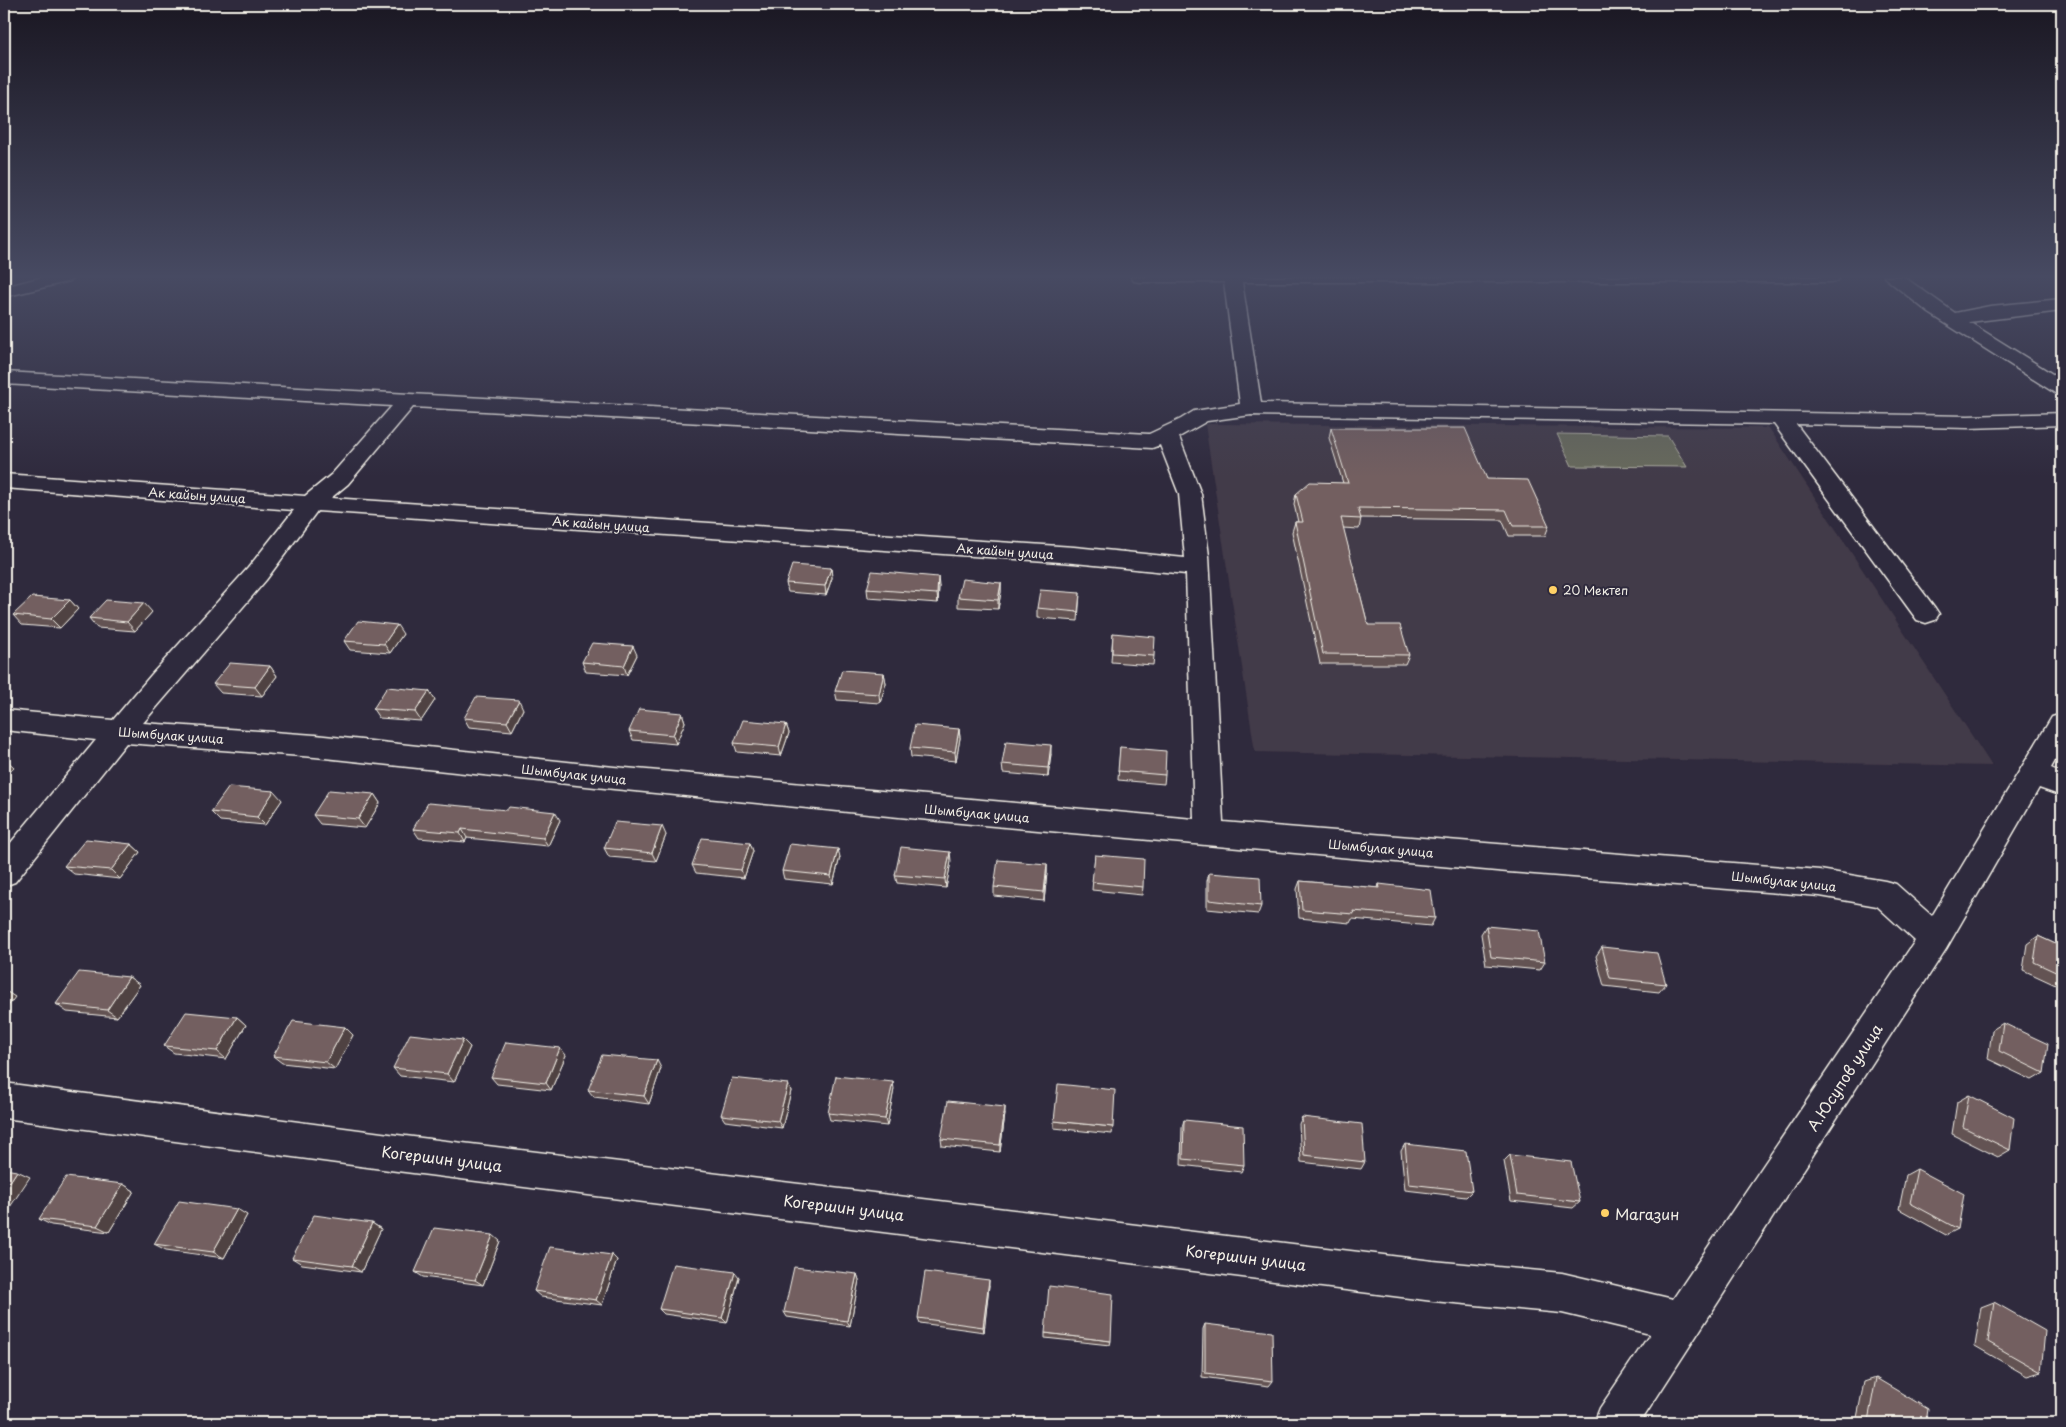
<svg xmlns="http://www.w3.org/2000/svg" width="2066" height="1427" viewBox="0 0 2066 1427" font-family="'Playpen Sans',sans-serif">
<rect width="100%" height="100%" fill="#2f2a3d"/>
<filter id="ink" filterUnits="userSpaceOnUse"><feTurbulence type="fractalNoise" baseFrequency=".02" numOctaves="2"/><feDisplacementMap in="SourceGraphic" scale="10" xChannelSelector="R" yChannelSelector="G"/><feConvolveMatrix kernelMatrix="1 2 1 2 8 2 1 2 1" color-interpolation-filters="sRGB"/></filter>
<g filter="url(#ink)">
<path fill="#433a48" d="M1205,424L1769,428L1992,766L1255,752Z"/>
<path fill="#686b5c" stroke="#aeaea2" d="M1557,434L1668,436L1687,467L1572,466Z"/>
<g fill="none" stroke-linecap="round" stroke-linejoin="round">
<defs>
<g id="minor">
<path d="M43,277H73L70,281L4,297V287Z"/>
<path d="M1131,277H1840L1837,281L1831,282H1242L1261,403L1968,416L2062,413V425L1968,428L1796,424L1935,608L1939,614L1935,620L1926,623L1917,620L1774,424L1251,415L1207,421L1179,437L1201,494L1209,556L1223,822L1820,870L1885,881L1896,884L1932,916L2052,717L2062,714V748L2051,768L2062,773V796L2039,788L1946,949L1640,1423H1594L1600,1408L1650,1334L1562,1313L1433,1301L397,1171L4,1118V1083L397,1135L1433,1261L1562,1273L1673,1299L1915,941L1877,906L1820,896L1508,872L950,822L614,789L315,757L126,743L15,882L4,886V851L96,740L4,730V710L113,720L152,674L248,568L294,510L4,488V474L305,496L332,474L392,406L4,384V372L1149,434L1181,419L1194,411L1240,404L1224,282H1140L1134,281ZM413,407L1152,448L1160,445L1179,494L1185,558L1074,547L331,498L348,484ZM317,511L1074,563L1186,574L1194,819L614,767L315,735L143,723L266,580Z"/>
<path d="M1884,277H1904L1955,313L1990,306L2062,299V311L1969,322L2062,380V395L2055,393L1929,313Z"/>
</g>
</defs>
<use href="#minor" stroke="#f4f1e8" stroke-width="3"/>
<use href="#minor" fill="#2f2a3d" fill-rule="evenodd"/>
</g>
<g fill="#635253" stroke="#f4f1e8">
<path d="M1331,428L1487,479L1549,526L1545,536H1509L1502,520L1361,518L1359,529L1343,528L1368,625L1409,655L1405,664H1320L1292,532L1295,522H1298L1294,504L1296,494L1343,483L1329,438Z"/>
<path d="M831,568L832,578L826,595L788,592L786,583Z"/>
<path d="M1001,583V592L998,609L958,607V597Z"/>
<path d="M939,586L938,603L868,598L867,589Z"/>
<path d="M1080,593L1078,621L1037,618V608Z"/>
<path d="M70,600L78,609L60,628L22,625L13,615Z"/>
<path d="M152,612L135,631L97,628L89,618Z"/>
<path d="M1113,633L1154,656L1153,665L1111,662Z"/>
<path d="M403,634L390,653L350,650L344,641Z"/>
<path d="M637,655L627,675L586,672L582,662Z"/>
<path d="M270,666L277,676L262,696L221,693L213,684Z"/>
<path d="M884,673L886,683L880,703L837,700L835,691Z"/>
<path d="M429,691L435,700L421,721L379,718L373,709Z"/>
<path d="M523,709L512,731L469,727L464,718Z"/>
<path d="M682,713L685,722L676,744L633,740L629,731Z"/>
<path d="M786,724L789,733L781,756L737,752L734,743Z"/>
<path d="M959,729L960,738L956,761L911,757L910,748Z"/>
<path d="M1120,747L1165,775L1164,784L1118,780Z"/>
<path d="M1051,754L1048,777L1003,773L1002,764Z"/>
<path d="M374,794L380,803L365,828L320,824L313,815Z"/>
<path d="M282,800L265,825L220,821L211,812Z"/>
<path d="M560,820L548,846L467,838L465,842L419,838L413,829Z"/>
<path d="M666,835L656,861L609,857L604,848Z"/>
<path d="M750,843L753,851L744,878L696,873L692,865Z"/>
<path d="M131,844L140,852L120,879L74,874L64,866Z"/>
<path d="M1095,855L1143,887L1142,895L1092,890Z"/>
<path d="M840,857L833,884L784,879L782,871Z"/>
<path d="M951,861L946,888L897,883L895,875Z"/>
<path d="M1047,864V873L1044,901L994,896V887Z"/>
<path d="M1209,873L1261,906L1258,914L1207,909V881Z"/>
<path d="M1300,881L1378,888L1379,884L1435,918L1431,926L1352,919L1350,923L1299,918L1297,889Z"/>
<path d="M1486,926L1545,962L1540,970L1486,965L1481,934Z"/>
<path d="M2038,936L2062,947V988L2023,970L2027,944Z"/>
<path d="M1602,947L1666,984L1659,992L1604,986L1596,956Z"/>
<path d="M129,977L140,985L117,1017L67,1012L56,1004Z"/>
<path d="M237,1017L246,1025L226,1059L174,1053L164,1046Z"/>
<path d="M2003,1023L2044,1073L2032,1080L1988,1059L1992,1030Z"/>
<path d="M345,1027L353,1035L335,1069L282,1063L273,1056Z"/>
<path d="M470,1047L454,1082L400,1076L393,1068Z"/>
<path d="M566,1055L551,1090L497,1084L491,1077Z"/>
<path d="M661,1068L649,1104L594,1097L588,1090Z"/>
<path d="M788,1084L791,1091L782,1128L725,1121L721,1115Z"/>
<path d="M894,1089L887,1126L830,1120L828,1113Z"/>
<path d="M1969,1095L2010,1150L1998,1157L1952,1134L1957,1102Z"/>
<path d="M1005,1114L1000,1152L942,1146L941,1139Z"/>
<path d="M1302,1117L1365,1162L1361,1169L1301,1162L1299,1124Z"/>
<path d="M1184,1120L1244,1165L1241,1172L1181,1165L1182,1127Z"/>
<path d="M1054,1121L1113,1127L1112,1134L1054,1128Z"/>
<path d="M1405,1144L1472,1191L1466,1197L1405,1190L1401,1151Z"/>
<path d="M1510,1155L1580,1202L1573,1208L1511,1201L1504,1161Z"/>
<path d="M1917,1169L1958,1229L1946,1235L1899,1209L1906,1175Z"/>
<path d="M123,1184L134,1191L109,1232L51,1225L39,1219Z"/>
<path d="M247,1215L224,1258L166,1250L154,1244Z"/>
<path d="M372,1223L381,1229L361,1272L302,1264L292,1258Z"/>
<path d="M500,1241L483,1285L423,1277L415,1272Z"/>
<path d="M612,1255L617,1260L602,1305L541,1297L534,1291Z"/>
<path d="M857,1274L859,1280L850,1326L787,1317L784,1312Z"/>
<path d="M739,1277L727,1323L664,1314L659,1309Z"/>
<path d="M989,1285L984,1332L920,1323L918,1318Z"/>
<path d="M1994,1302L2041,1372L2027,1376L1975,1346L1981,1307Z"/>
<path d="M1205,1324L1273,1381L1269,1386L1202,1377L1203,1329Z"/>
<path d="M1045,1333L1111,1341L1110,1345L1045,1338Z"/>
<path d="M1876,1378L1926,1423H1856L1864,1382Z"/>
</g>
<g fill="#504243" stroke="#f4f1e8">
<path d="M831,568L832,578L826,595L825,586Z"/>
<path d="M938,577L939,586L938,603L937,594Z"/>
<path d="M1001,583V592L998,609V600Z"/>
<path d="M70,600L78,609L60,628L51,619Z"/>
<path d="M144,603L152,612L135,631L127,622Z"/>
<path d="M397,625L403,634L390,653L384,644Z"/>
<path d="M633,646L637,655L627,675L624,666Z"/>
<path d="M270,666L277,676L262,696L255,687Z"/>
<path d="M884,673L886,683L880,703L879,694Z"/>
<path d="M429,691L435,700L421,721L415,712Z"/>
<path d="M519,700L523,709L512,731L507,722Z"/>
<path d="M682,713L685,722L676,744L673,735Z"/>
<path d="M786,724L789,733L781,756L779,747Z"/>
<path d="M959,729L960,738L956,761L955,752Z"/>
<path d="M1051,745V754L1048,777V768Z"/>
<path d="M4,758L14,767L4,778Z"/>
<path d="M274,791L282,800L265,825L257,817Z"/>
<path d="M374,794L380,803L365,828L358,819Z"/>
<path d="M555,812L560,820L548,846L543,838Z"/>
<path d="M662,826L666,835L656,861L652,853Z"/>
<path d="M462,829L467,838L465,842L460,833Z"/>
<path d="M750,843L753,851L744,878L741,870Z"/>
<path d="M131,844L140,852L120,879L111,870Z"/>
<path d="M838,849L840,857L833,884L831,876Z"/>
<path d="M950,852L951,861L946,888L945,879Z"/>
<path d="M1047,864V873L1044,901V892Z"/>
<path d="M129,977L140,985L117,1017L107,1010Z"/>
<path d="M4,990L15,997L4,1012Z"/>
<path d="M237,1017L246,1025L226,1059L217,1051Z"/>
<path d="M345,1027L353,1035L335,1069L326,1062Z"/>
<path d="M463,1040L470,1047L454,1082L447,1074Z"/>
<path d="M560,1048L566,1055L551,1090L546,1083Z"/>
<path d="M657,1060L661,1068L649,1104L644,1096Z"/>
<path d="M893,1082L894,1089L887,1126L885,1119Z"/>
<path d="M788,1084L791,1091L782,1128L778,1121Z"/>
<path d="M1005,1107V1114L1000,1152V1145Z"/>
<path d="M17,1171L30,1177L4,1216V1191Z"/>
<path d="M123,1184L134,1191L109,1232L97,1226Z"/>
<path d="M237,1209L247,1215L224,1258L213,1252Z"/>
<path d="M372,1223L381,1229L361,1272L352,1266Z"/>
<path d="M493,1235L500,1241L483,1285L475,1280Z"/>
<path d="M612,1255L617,1260L602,1305L596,1300Z"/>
<path d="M735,1272L739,1277L727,1323L722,1318Z"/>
<path d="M857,1274L859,1280L850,1326L847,1321Z"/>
<path d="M989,1280V1285L984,1332L983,1327Z"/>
</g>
<g fill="#735f60" stroke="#f4f1e8">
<path d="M1331,428H1465L1487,479L1528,480L1549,526H1513L1506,510L1358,508L1361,519L1341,518L1368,625H1400L1409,655L1323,654L1295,522H1303L1296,494L1310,482L1348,483Z"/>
<path d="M792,565L831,568L825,586L786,583Z"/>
<path d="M872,571L938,577L937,594L867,589Z"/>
<path d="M962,579L1001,583L998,600L958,597Z"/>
<path d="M1040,590L1080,593L1078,612L1037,608Z"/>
<path d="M32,597L70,600L51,619L13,615Z"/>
<path d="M106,600L144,603L127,622L89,618Z"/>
<path d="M358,621L397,625L384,644L344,641Z"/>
<path d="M1113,633L1155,637L1154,656L1112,653Z"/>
<path d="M592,643L633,646L624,666L582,662Z"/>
<path d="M230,663L270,666L255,687L213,684Z"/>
<path d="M842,670L884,673L879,694L835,691Z"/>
<path d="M387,687L429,691L415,712L373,709Z"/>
<path d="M476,697L519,700L507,722L464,718Z"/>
<path d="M639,709L682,713L673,735L629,731Z"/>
<path d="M743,720L786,724L779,747L734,743Z"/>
<path d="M915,725L959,729L955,752L910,748Z"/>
<path d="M1006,741L1051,745L1048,768L1002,764Z"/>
<path d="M1120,747L1166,751L1165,775L1118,771Z"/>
<path d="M229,787L274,791L257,817L211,812Z"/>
<path d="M329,790L374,794L358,819L313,815Z"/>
<path d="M428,803L507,810L509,807L555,812L543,838L462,829L460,833L413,829Z"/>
<path d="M615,822L662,826L652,853L604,848Z"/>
<path d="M702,838L750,843L741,870L692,865Z"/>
<path d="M86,839L131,844L111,870L64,866Z"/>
<path d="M790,844L838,849L831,876L782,871Z"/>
<path d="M901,847L950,852L945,879L895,875Z"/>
<path d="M1095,855L1144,859L1143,887L1092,882Z"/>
<path d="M998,860L1047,864L1044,892L994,887Z"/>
<path d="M1209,873L1260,877L1261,906L1209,900Z"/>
<path d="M1300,881L1380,888L1379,884L1431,890L1435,918L1353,911L1354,914L1302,910Z"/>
<path d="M1486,926L1539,931L1545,962L1491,957Z"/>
<path d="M2038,936L2062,947V975L2034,962Z"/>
<path d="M1602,947L1657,953L1666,984L1610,978Z"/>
<path d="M79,972L129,977L107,1010L56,1004Z"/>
<path d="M186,1012L237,1017L217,1051L164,1046Z"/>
<path d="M293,1021L345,1027L326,1062L273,1056Z"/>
<path d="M2003,1023L2048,1044L2044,1073L1999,1051Z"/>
<path d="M410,1034L463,1040L447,1074L393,1068Z"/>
<path d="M506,1042L560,1048L546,1083L491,1077Z"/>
<path d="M602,1055L657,1060L644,1096L588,1090Z"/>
<path d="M836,1076L893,1082L885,1119L828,1113Z"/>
<path d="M732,1078L788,1084L778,1121L721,1115Z"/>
<path d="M1058,1084L1115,1090L1113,1127L1054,1121Z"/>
<path d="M1969,1095L2014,1118L2010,1150L1963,1127Z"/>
<path d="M948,1101L1005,1107L1000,1145L941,1139Z"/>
<path d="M1302,1117L1362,1124L1365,1162L1304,1155Z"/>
<path d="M1184,1120L1243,1126L1244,1165L1183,1159Z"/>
<path d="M1405,1144L1466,1151L1472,1191L1409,1184Z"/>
<path d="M1510,1155L1571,1162L1580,1202L1517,1195Z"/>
<path d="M4,1169L17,1171L4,1191Z"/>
<path d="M1917,1169L1964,1194L1958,1229L1910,1203Z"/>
<path d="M66,1177L123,1184L97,1226L39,1219Z"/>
<path d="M179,1201L237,1209L213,1252L154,1244Z"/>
<path d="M314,1215L372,1223L352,1266L292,1258Z"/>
<path d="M434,1228L493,1235L475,1280L415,1272Z"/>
<path d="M550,1247L612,1255L596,1300L534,1291Z"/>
<path d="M673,1264L735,1272L722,1318L659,1309Z"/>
<path d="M794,1267L857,1274L847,1321L784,1312Z"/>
<path d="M925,1272L989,1280L983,1327L918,1318Z"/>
<path d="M1049,1286L1113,1294L1111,1341L1045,1333Z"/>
<path d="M1994,1302L2045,1331L2041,1372L1988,1342Z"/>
<path d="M1205,1324L1272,1332L1273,1381L1205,1373Z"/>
<path d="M1876,1378L1928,1409L1926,1423H1872L1868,1421Z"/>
</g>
</g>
<linearGradient id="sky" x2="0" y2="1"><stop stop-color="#1a1722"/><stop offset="0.58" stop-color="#474a62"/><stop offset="1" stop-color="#474a62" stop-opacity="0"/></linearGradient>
<rect width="2066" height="477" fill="url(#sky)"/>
<g fill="#ffd166" stroke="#2f2a3d" stroke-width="2">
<circle cx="1553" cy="590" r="5"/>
<circle cx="1605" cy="1213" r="5"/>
</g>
<g text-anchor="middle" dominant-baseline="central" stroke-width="4" stroke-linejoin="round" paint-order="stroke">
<g font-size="12" fill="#f4f1e8" stroke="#2f2a3d">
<text transform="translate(197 495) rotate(4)">Ак кайын улица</text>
<text transform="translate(601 524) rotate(4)">Ак кайын улица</text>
<text transform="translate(1005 551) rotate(4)">Ак кайын улица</text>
<text transform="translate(171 735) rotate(4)">Шымбулак улица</text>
<text transform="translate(574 774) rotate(6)">Шымбулак улица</text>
<text transform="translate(977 813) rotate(5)">Шымбулак улица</text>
<text transform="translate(1381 848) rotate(5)">Шымбулак улица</text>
<text transform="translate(1784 881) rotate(6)">Шымбулак улица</text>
</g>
<g font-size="12" fill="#f4f1e8" stroke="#2f2a3d" text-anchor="start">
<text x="1563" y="590">20 Мектеп</text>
</g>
<g font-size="15" fill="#f4f1e8" stroke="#2f2a3d">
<text transform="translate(1844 1077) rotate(-57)">А.Юсупов улица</text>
<text transform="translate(442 1158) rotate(7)">Когершин улица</text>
<text transform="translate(844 1207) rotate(7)">Когершин улица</text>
<text transform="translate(1246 1257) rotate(7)">Когершин улица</text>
</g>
<g font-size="15" fill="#f4f1e8" stroke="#2f2a3d" text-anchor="start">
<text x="1615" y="1213">Магазин</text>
</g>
</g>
<rect width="2066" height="1427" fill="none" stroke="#2f2a3d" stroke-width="20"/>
<rect x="10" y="10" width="2046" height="1407" fill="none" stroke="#f4f1e8" stroke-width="2" filter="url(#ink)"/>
</svg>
